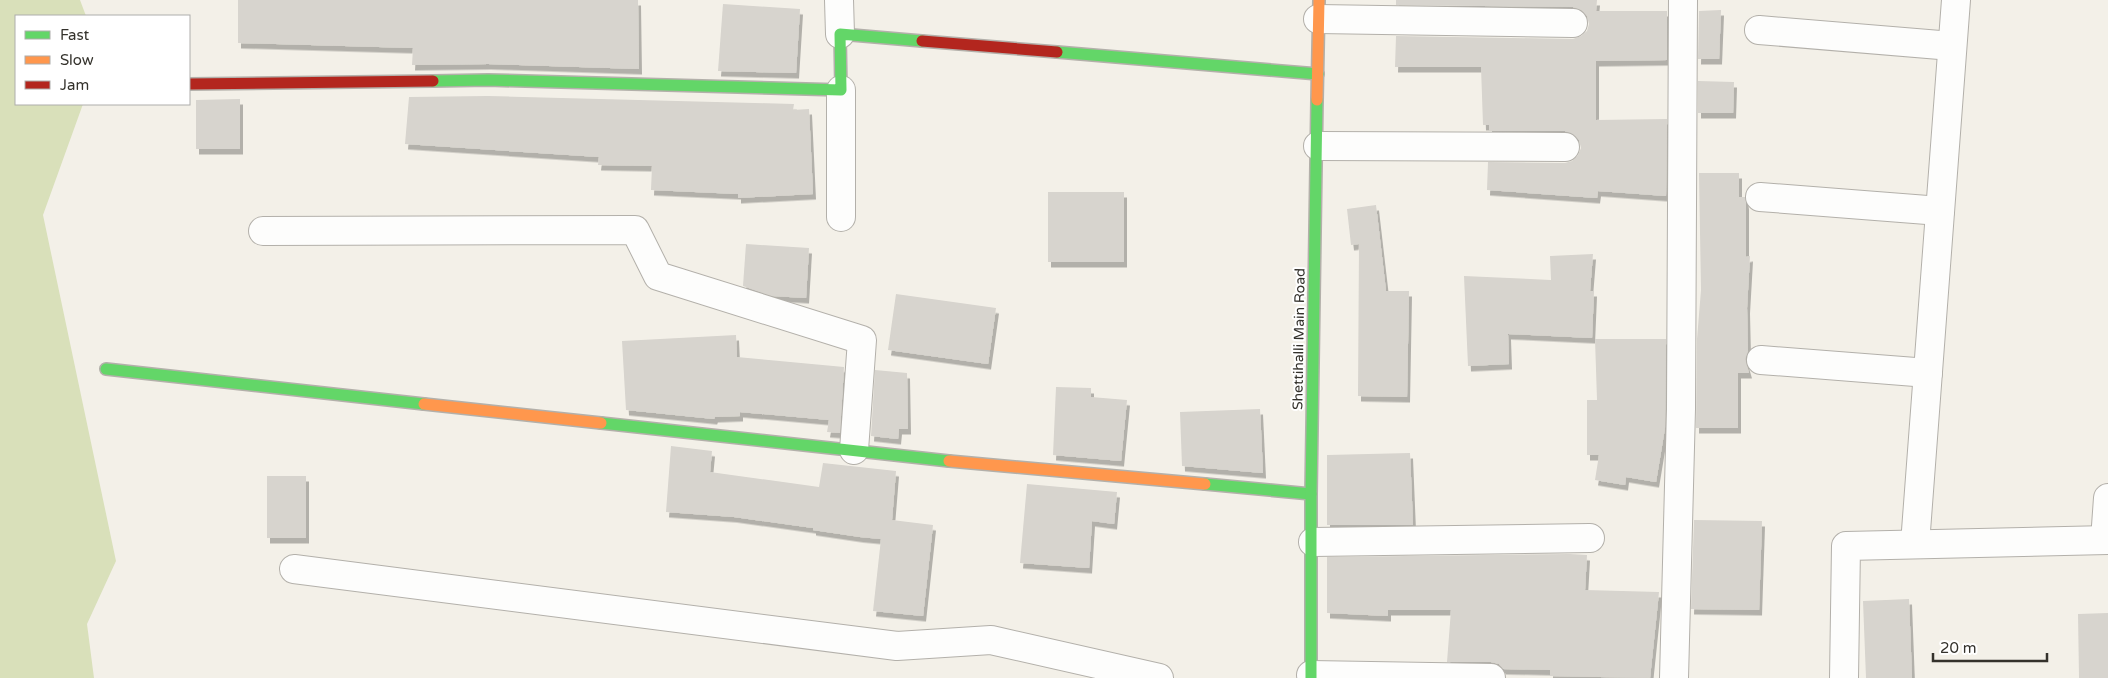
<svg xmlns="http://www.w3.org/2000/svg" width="2108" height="678" viewBox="0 0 2108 678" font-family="'Varela Round',sans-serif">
<defs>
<filter id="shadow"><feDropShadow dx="3" dy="5.5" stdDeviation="0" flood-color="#0004"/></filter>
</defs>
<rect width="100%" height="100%" fill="#f3f0e8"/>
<path fill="#d9e0ba" d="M0,0H80L86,16H16V104H83L43,215L116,561L87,624L94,678H0Z"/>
<g fill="#d7d4ce" filter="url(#shadow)">
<path d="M238,0H638L639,69L488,64L412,65L413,48L238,43Z"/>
<path d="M1396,0H1597L1596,11H1667V60L1596,61V120L1667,119L1666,196L1598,191L1597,198L1487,190L1488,162L1565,163L1572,161L1578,155L1581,148L1579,140L1573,134L1565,131H1489V125H1483L1481,67H1395L1396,36L1573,39L1581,36L1587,31L1589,24L1587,16L1581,10L1573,7L1396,5Z"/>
<path d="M723,4L800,9L796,73L718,71Z"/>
<path d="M1721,10L1719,59H1698L1699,11Z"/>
<path d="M1698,81L1734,82L1733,113H1698Z"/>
<path d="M488,96L794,104L793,110L809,109L813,194L738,198V194L651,190L652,166L598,165L599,157L405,144L409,97Z"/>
<path d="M240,99V149H196V100Z"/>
<path d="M1699,173H1739V197H1745L1746,204V257L1750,256L1747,308L1748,351L1745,359L1749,373H1738V428H1696L1697,339L1701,290Z"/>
<rect x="1048" y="192" width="76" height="70"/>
<path d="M1376,205L1386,291H1409L1407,397L1358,396L1359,244L1351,245L1347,209Z"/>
<path d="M746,244L809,248L806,298L772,296L743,286Z"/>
<path d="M1593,254L1590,291H1594L1592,338L1508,334L1509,364L1468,366L1464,276L1551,280L1550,256Z"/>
<path d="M896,294L996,308L988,364L888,350Z"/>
<path d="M736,335L737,357L844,367L840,433L827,432L829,420L740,412V416L715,417L714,419L626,410L622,341Z"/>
<path d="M1595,339H1666L1665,428L1656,482L1626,477L1625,485L1595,480L1599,455H1587V400H1597Z"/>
<path d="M875,370L907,373L908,429H899L898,439L871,436Z"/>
<path d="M1056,387L1091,388V397L1127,400L1121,461L1053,455Z"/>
<path d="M1260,409L1263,473L1182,466L1180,412Z"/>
<path d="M671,446L712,451L710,472L819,487L823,463L896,471L892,520L933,525L923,616L873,611L881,539L860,537L813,530V528L734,517L666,512Z"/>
<path d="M1410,453L1413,525H1327V455Z"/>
<rect x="267" y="476" width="39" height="62"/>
<path d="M1027,484L1117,492L1114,524L1092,521L1089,568L1020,563Z"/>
<path d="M1694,520L1762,521L1759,610L1691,609Z"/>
<path d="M1570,554L1587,555L1585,590L1659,592L1650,678L1550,676V670L1503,669L1499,664L1491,662H1447L1451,610H1388V616L1327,613V557Z"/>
<path d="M1909,599L1912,678H1866L1863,601Z"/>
<path d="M2108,613V678H2079L2078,614Z"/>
</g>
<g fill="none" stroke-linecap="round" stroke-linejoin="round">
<defs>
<g id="street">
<path d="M839,0L840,34"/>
<path d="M1318,19L1573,23"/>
<path d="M1759,30L1952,46"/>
<path d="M841,90V217"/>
<path d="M1318,146L1565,147"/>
<path d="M1760,197L1940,211"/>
<path d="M263,231L635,230L658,276L862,340L854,450"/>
<path d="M1761,360L1928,373"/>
<path d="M2105,540L2108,498"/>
<path d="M1313,542L1590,538"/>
<path d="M1915,544L1956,0"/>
<path d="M294,569L897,646L991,640L1159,678"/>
<path d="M1311,675L1491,678"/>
<path d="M1674,678L1681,409L1683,0"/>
<path d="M1844,678L1846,546L2108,540"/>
</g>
<g id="fast">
<path d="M1057,52L1318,74"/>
<path d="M433,81L488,80L841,90L840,34L922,41"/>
<path d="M106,369L424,404"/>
<path d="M601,423L949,461"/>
<path d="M1205,484L1311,494"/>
<path d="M1311,678V494L1317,100"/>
</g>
<g id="slow">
<path d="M1317,100L1319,0"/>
<path d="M424,404L601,423"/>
<path d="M949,461L1205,484"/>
</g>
<g id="jam">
<path d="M922,41L1057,52"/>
<path d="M189,84L433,81"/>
</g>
</defs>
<use href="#street" stroke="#b3b0aa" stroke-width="30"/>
<use href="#fast" stroke="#b3b0aa" stroke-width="14"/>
<use href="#slow" stroke="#b3b0aa" stroke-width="14"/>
<use href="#jam" stroke="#b3b0aa" stroke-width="14"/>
<use href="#street" stroke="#fdfdfc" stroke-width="28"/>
<use href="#fast" stroke="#63d668" stroke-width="11"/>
<use href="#slow" stroke="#ff974d" stroke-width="11"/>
<use href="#jam" stroke="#b3261e" stroke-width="11"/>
</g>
<g text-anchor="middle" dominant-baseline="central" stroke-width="4" stroke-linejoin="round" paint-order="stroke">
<g font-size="14" fill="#34322c" stroke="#fff">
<text transform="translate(1299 339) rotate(-89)">Shettihalli Main Road</text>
</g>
</g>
<rect x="15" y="15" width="175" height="90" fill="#ffffff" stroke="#aeadab"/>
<rect x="25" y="31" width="25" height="8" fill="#63d668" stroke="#aeadab"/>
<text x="60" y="40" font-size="15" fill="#34322c">Fast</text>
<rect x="25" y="56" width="25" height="8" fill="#ff974d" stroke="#aeadab"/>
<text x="60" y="65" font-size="15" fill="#34322c">Slow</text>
<rect x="25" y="81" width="25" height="8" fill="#b3261e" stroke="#aeadab"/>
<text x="60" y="90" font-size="15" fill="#34322c">Jam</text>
<path d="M1933 653v8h114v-8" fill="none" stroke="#34322c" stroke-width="2.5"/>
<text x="1940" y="653" font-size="15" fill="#34322c" stroke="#ffffff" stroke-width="4" paint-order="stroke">20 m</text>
</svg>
